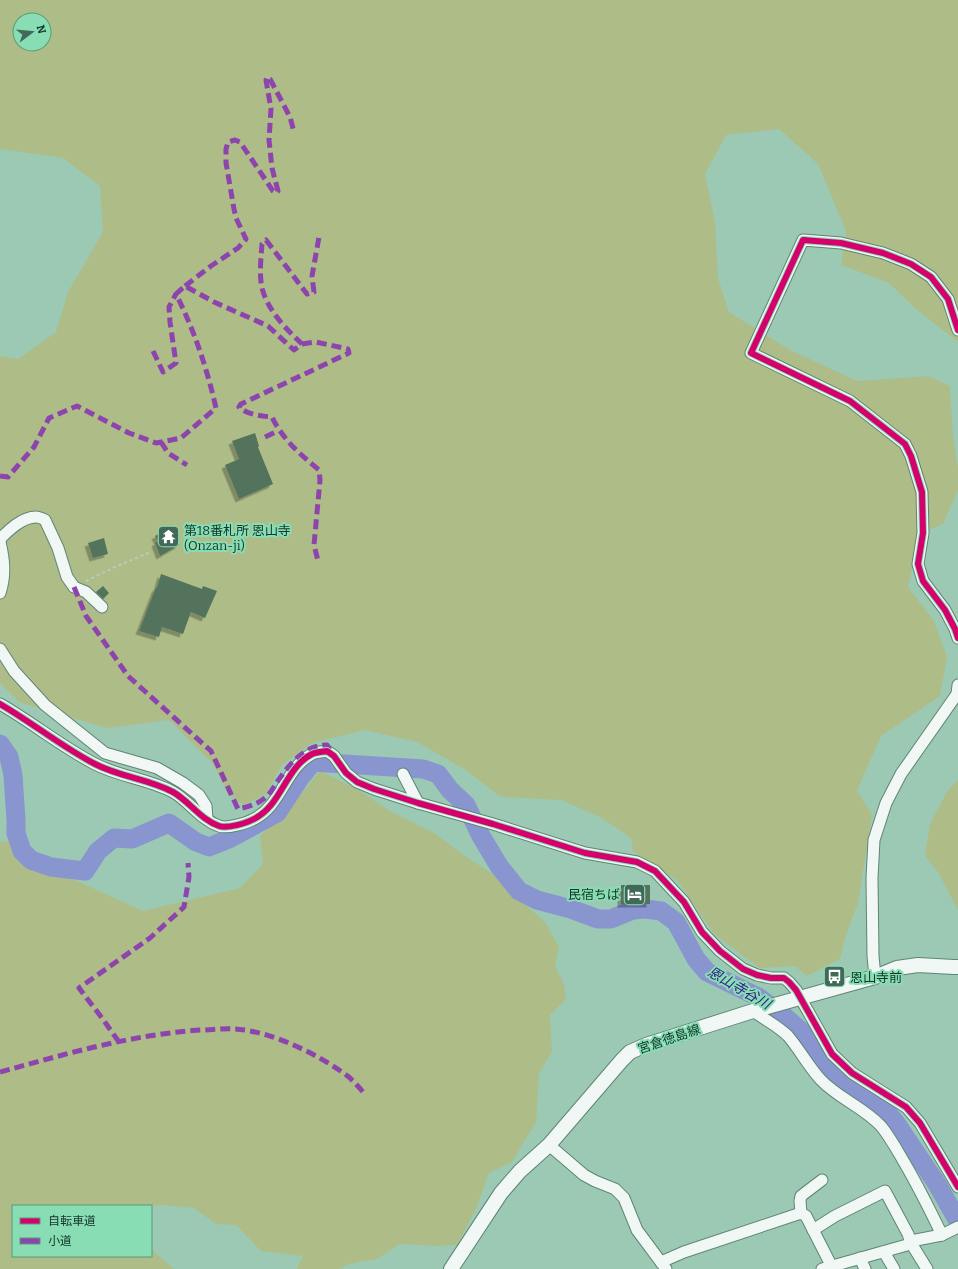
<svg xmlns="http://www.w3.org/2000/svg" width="958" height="1269" viewBox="0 0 958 1269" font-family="Bitter,'Noto Sans JP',serif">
<defs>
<filter id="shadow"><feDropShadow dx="-3.5" dy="3.5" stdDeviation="0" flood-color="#0004"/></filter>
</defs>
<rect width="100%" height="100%" fill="#9cc9b4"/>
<g fill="#aebd87" fill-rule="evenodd">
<path d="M0,0H958V342L916,309L889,283L841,265L846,231L818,164L779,129L726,135L705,174L715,222L718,278L729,312L790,350L857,381L929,376L950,386L953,437L958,467V490L943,524L919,534L908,587L934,621L947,657L940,696L881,736L857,790L872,815L858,903L846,935L840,959L807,976L795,966L760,968L714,934L677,880L633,851L631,838L600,817L561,800L501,797L464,769L417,742L365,730L312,743L282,765L265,795L244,805L228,794L213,764L169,720L107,728L19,702L0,683V356L18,359L56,332L68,292L103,232L100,186L63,158L0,149ZM20,20H44V44H20Z"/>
<path d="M320,771L357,789L390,811L434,833L465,856L500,879L528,907L545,922L559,947L555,966L564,984L566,999L550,1015L552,1051L539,1074L536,1122L512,1162L489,1173L476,1209L457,1245L434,1246L400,1244L377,1259L349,1264L339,1269H297L303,1256L261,1251L236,1225L216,1224L194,1208L163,1205L13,1206V1256H151V1249L174,1269H0V842L9,841L32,868L75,880L143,911L240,888L263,864L260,836L301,794Z"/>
<path d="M958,780V910L938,872L925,856L930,824L948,790Z"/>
</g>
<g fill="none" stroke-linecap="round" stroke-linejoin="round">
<path stroke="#8995cf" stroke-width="19" d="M0,744L9,757L13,775L16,820V833L22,851L31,860L51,867L85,871L98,851L114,838L132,839L169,823L196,842L209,847L229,839L277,813L300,778L313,762L423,769L438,774L450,790L466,805L481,836L499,866L519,891L537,900L571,909L598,919H611L633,910L645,909L661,911L676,922L696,959L707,972L758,997L785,1017L801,1031L814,1050L831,1074L841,1081L882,1106L896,1123L937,1184L958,1221"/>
</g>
<g fill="#52735d" filter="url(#shadow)">
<path d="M255,433L259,446L258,447L273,484L239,499L225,465L239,459L232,441Z"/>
<path d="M170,527L179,545L160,556L155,543L158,541L155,536Z"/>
<path d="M104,538L108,554L93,558L88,543Z"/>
<path d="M161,574L202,589L203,586L217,591L205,618L191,612L183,634L162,627L159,637L139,631L156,587L157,588Z"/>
<path d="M103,586L109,593L103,599L96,592Z"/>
<rect x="621" y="885" width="29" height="19"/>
</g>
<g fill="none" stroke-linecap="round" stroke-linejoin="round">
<defs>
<g id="minor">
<path d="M958,330L948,299L931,277L911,264L883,253L841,243L803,240L751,353L850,401L905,444L911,456L922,492L923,533L918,564L923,581L945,610L955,629L958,638"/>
<path d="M0,539C9,530 22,517 36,517C39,517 43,519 45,520L58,548L67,577L74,587L86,592L102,607"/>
<path d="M0,542C4,559 6,575 0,593"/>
<path d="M0,649L14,671L45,705L105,753L157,768L183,783L199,795L206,806L207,819"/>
<path d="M0,704C33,723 62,747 95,764C120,777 149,779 173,792C189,801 201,820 219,826C227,829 247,823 254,819C282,805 285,768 312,754C316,752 322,752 327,751L334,756L346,773L357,782L374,789L418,803L493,824L585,853L637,862L655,871L684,902L702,932L720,951L743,969L757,975L771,978H784L789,982L796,990L832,1054L852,1073L906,1107L920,1123L958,1187"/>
<path d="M403,774L418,803"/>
<path d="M875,977L873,956L872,878L874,840L886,803L901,774L957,694L958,685"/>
<path d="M753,1011C764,1019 778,1026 788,1036C800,1050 808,1066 821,1080C838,1098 863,1107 881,1126C890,1137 897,1150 904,1162C918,1186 930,1210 942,1235"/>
<path d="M549,1145L584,1175L595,1181L615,1189L624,1198L637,1230L666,1269"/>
<path d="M801,1213L800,1201L801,1196L822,1180"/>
<path d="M813,1230L835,1216L885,1191L908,1234L911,1243L927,1269"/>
<path d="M884,1252L894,1269"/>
<path d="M860,1258L865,1269"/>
<path d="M661,1262L684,1252L801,1213L806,1216L833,1269"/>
<path d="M822,1269L907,1245L916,1240L942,1235L958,1227"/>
</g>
<path id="major" d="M451,1269L501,1193L520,1171L549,1145L622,1060L630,1052L646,1045L753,1011L875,977L897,968L918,965L954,967H958"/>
</defs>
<use href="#minor" stroke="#5e8575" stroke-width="13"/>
<use href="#major" stroke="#5e8575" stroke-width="16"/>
<path stroke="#bbc9c2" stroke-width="2" stroke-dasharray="3 3" stroke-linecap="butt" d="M86,581L117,566L151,552"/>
<use href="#minor" stroke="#f0f7f4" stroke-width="11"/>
<use href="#major" stroke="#f0f7f4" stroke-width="14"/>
<g stroke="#8e44ad" stroke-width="5" stroke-dasharray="10 5" stroke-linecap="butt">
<path d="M185,286L211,266L238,248L246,239L236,218L234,209L226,163V149L228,142L235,140L240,142L273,191L276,193L278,191L272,168L269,140L271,109L266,80L267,77L270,79L290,117L294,132"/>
<path d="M302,344L316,342L348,349L349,353L241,404L239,407C248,415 261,416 272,417C283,440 300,454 319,470L320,480L314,545L318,561"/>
<path d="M153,351L163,372L176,363L170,322L169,307L176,294"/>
<path d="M265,437L278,431"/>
<path d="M161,442L168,453L187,465"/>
<path d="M0,476L8,477L34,447L49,418L77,406L129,433L156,443L181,438L216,408C207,368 194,330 176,294L185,286L214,302L268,326L294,350L302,344C286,329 268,311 262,288C259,274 261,258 262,244L266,240L307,294L314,292L312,276L319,237"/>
<path d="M74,587L86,616L128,676L211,751L238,809C248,807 258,804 266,797C270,794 274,787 277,782C289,765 304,745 327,745L332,753"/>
<path d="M119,1042L102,1018L79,988L150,938L184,907L189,877L188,863"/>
<path d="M0,1072C66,1054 133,1034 202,1030C213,1030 224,1028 235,1029C271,1031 320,1055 349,1077C354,1082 359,1087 363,1092"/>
</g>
<defs>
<g id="cycleway">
<path d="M958,330L948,299L931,277L911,264L883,253L841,243L803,240L751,353L850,401L905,444L911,456L922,492L923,533L918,564L923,581L945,610L955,629L958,638"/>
<path d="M0,704C33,723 62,747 95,764C120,777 149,779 173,792C189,801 201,820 219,826C227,829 247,823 254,819C282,805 285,768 312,754C316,752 322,752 327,751L334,756L346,773L357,782L374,789L418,803L493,824L585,853L637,862L655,871L684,902L702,932L720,951L743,969L757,975L771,978H784L789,982L796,990L832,1054L852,1073L906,1107L920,1123L958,1187"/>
</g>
</defs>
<use href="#cycleway" stroke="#88ddb5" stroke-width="8"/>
<use href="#cycleway" stroke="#d6006c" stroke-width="6"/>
</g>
<defs>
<symbol id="temple-square" viewBox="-11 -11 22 22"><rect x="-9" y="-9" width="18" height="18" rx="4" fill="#426958" stroke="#88ddb5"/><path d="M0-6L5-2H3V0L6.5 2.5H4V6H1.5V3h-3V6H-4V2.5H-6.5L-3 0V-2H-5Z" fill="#fff"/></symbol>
<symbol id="hotel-square" viewBox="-11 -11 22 22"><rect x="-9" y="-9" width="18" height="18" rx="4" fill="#426958" stroke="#88ddb5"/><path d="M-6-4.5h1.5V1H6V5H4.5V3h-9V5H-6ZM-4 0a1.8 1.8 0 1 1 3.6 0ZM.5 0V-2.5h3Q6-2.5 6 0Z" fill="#fff"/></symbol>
<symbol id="bus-square" viewBox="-11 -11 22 22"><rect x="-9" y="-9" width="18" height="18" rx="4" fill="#426958" stroke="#88ddb5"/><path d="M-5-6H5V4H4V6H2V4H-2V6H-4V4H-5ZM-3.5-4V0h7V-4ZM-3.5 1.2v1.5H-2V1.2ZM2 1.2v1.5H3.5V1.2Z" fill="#fff"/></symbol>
</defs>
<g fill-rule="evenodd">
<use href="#temple-square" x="156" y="524" width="25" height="25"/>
<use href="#hotel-square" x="622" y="882" width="25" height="25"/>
<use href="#bus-square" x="822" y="964" width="25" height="25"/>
</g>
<g text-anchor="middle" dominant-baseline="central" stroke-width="4" stroke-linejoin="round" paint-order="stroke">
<g font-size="13" fill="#123627" stroke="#88ddb5" text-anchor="start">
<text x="184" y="530">第18番札所 恩山寺<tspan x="184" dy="15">(Onzan-ji)</tspan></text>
<text x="620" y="894" text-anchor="end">民宿ちば</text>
<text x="850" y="977">恩山寺前</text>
</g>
<g font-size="13" fill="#123627" stroke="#88ddb5">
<text transform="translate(669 1039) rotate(-19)">宮倉徳島線</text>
</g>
<g font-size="14" font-style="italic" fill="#311984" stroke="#88ddb5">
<text transform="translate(739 988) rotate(30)">恩山寺谷川</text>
</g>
</g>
<rect x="12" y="1205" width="140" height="52" fill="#88ddb5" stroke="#599a7c"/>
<rect x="20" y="1218" width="20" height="6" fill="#d6006c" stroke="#599a7c"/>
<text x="48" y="1225" font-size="12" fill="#123627">自転車道</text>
<rect x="20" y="1238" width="20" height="6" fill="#8e44ad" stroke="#599a7c"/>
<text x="48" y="1245" font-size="12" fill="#123627">小道</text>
<g transform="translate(32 32) rotate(74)"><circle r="19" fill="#88ddb5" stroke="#599a7c"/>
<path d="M0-3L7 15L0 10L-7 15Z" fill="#426958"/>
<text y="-6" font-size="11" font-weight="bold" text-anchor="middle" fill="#123627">N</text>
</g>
</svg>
